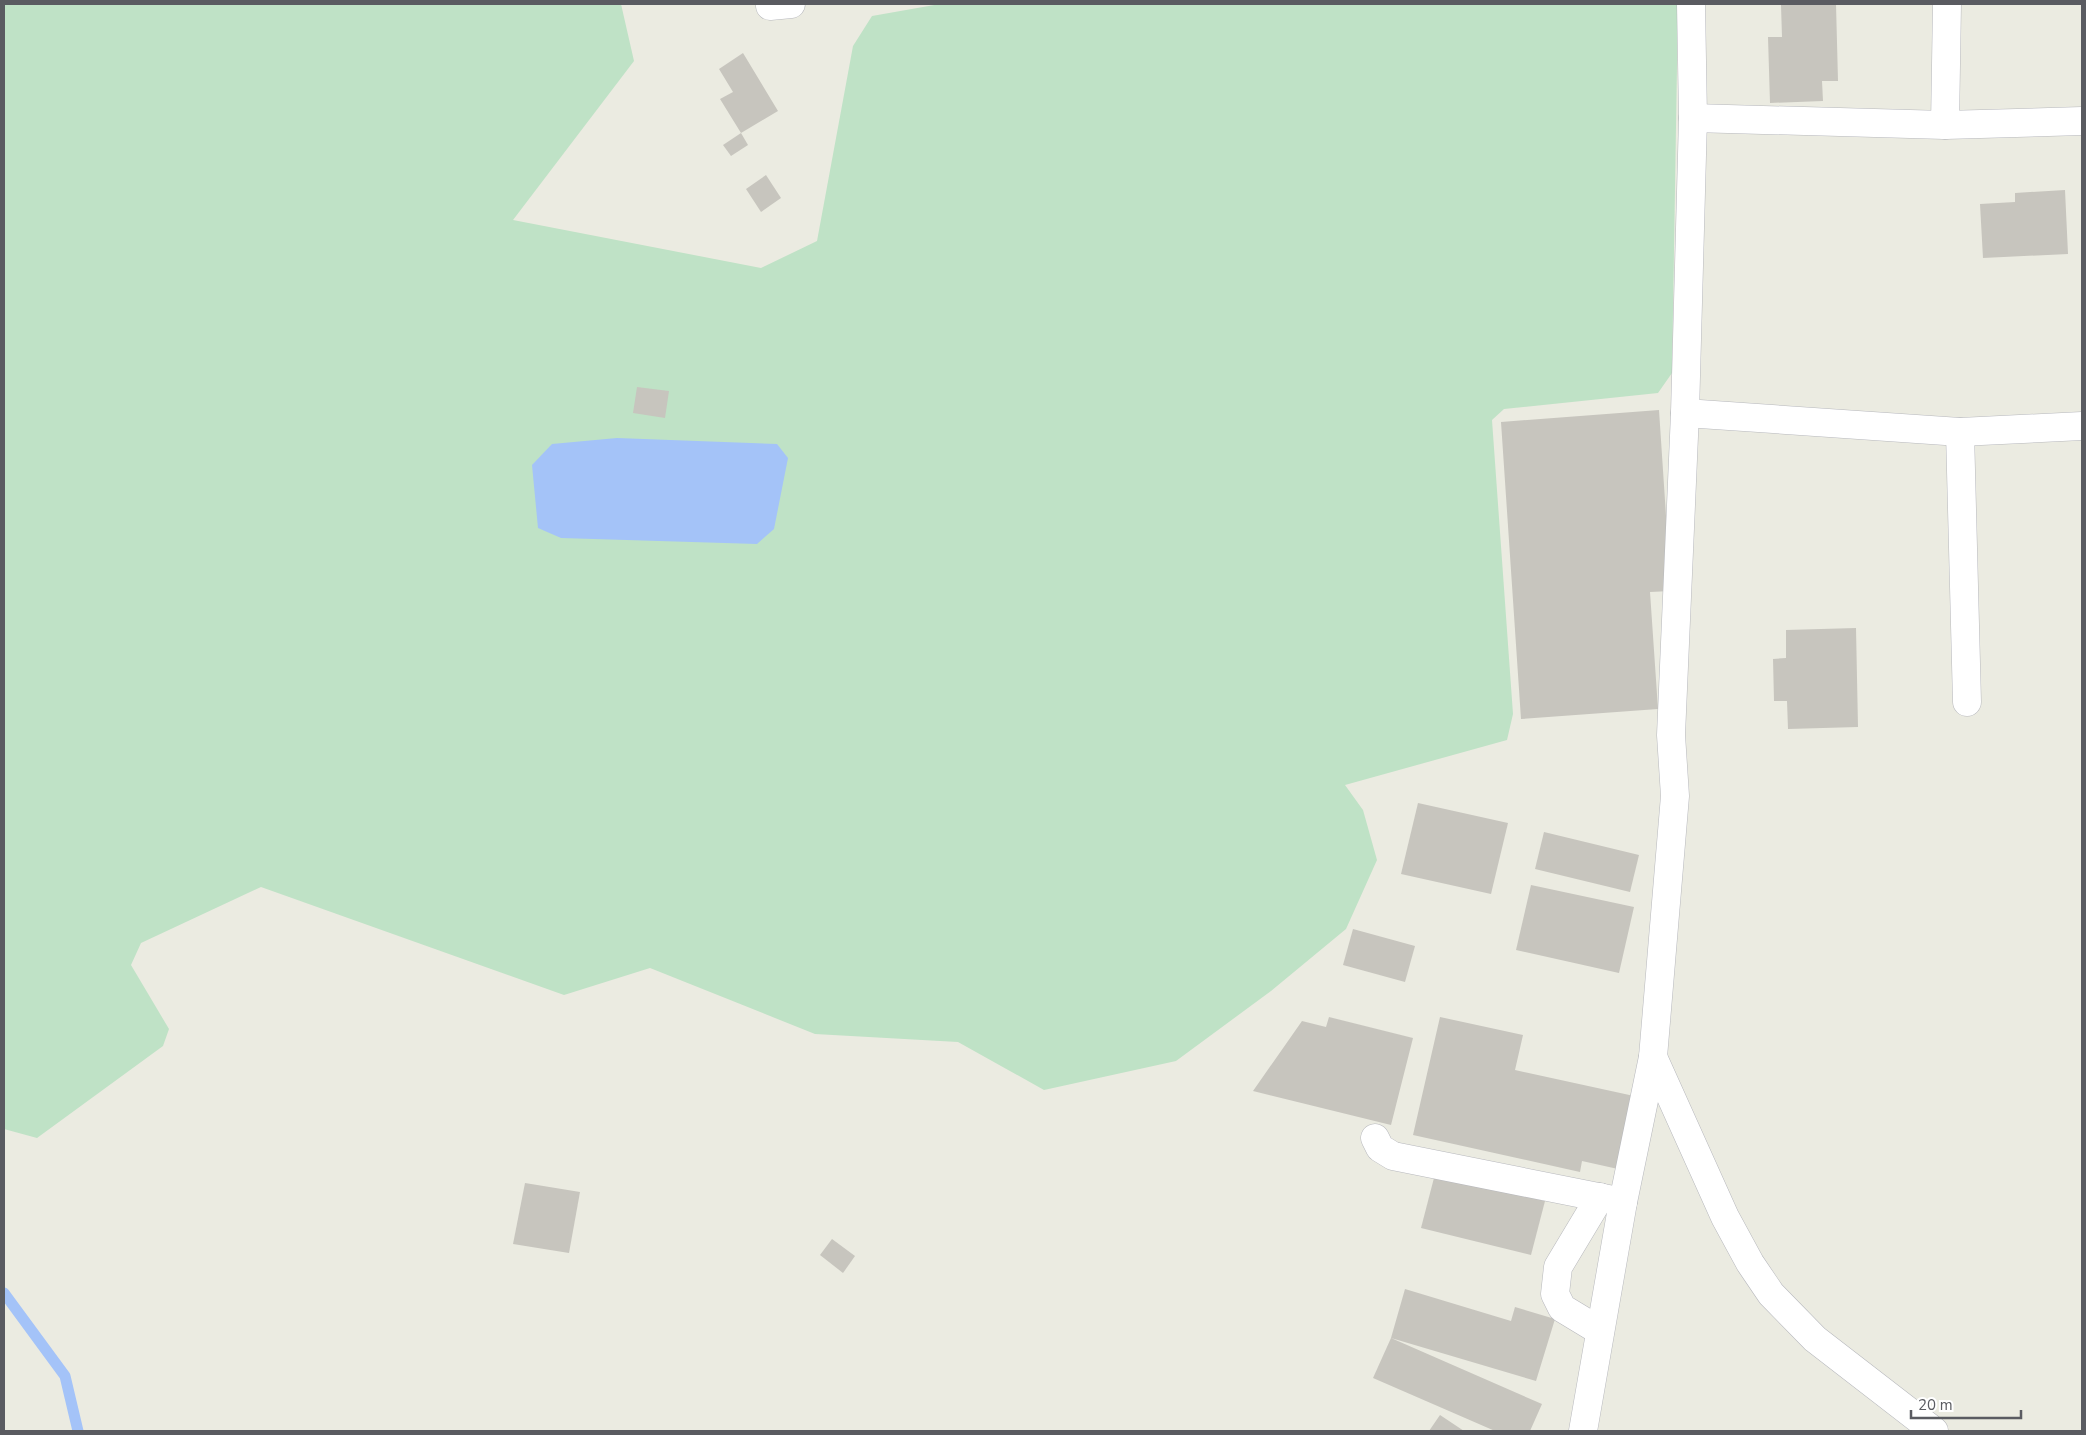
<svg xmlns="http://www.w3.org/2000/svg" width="2086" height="1435" viewBox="0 0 2086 1435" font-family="'Nunito Sans',sans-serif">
<rect width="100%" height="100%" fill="#ebebe1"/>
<path fill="#bfe2c6" d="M4,4H621L634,61L513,220L761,268L817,241L853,46L872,16L940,4H1678L1672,373L1658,393L1504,409L1492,420L1513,714L1507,740L1345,785L1363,810L1377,860L1346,929L1271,991L1176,1061L1044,1090L958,1042L815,1034L650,968L564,995L261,887L141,943L131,965L169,1029L163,1046L37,1138L4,1129Z"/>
<path fill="#a4c3f8" d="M617,438L777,444L788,458L774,529L757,544L561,538L538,528L532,465L552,444Z"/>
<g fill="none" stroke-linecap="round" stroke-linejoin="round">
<path stroke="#a4c3f8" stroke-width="11" d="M4,1293L65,1376L78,1431"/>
</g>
<g fill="#c7c5be">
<path d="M1836,4L1838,81H1822L1823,101L1770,103L1768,37H1782L1781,5Z"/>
<path d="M743,53L778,111L741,133L720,99L733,92L719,69Z"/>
<path d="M741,133L748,145L731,156L723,145Z"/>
<path d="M766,175L781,198L761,212L746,189Z"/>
<path d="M2065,190L2068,254L1983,258L1980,204L2015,202V193Z"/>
<path d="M637,387L669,391L665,418L633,413Z"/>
<path d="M1659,410L1671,591L1650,592L1658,709L1521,719L1501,422Z"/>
<path d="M1856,628L1858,727L1788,729L1787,701H1774L1773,659L1786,658V630Z"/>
<path d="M1418,803L1508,823L1491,894L1401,874Z"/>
<path d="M1544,832L1639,855L1630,892L1535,869Z"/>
<path d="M1531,885L1634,907L1619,973L1516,950Z"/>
<path d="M1353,929L1415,946L1405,982L1343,965Z"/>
<path d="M1329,1017L1413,1038L1391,1125L1253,1091L1302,1021L1326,1027Z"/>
<path d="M1440,1017L1523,1035L1515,1070L1634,1096L1618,1169L1582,1161L1580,1172L1413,1135Z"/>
<path d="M1435,1174L1545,1201L1531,1255L1421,1228Z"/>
<path d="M525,1183L580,1192L569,1253L513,1244Z"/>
<path d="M832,1239L855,1256L843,1273L820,1255Z"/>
<path d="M1405,1289L1511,1321L1515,1307L1555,1319L1536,1381L1391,1338L1542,1404L1530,1431H1495L1373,1378L1391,1338Z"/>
<path d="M1440,1415L1464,1431H1429Z"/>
</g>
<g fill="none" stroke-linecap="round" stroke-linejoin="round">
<defs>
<g id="street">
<path d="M770,6L791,4"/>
<path d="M1693,118L1945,125L2082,121"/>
<path d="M1945,125L1947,4"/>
<path d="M1685,413L1960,432L2082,426"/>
<path d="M1960,432L1967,702"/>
<path d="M1653,1057L1725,1217L1750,1263L1771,1294L1815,1339L1934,1431"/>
<path d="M1375,1138L1380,1148L1393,1156L1623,1202"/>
<path d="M1600,1197L1558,1267L1555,1294L1562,1308L1600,1331"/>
<path d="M1583,1431L1623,1202L1653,1057L1675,796L1671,735L1685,413L1693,118L1691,4"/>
</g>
</defs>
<use href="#street" stroke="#b7b8bd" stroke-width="29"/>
<use href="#street" stroke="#fff" stroke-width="28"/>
</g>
<rect width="2086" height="1435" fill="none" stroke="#5a5b61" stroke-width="10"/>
<path d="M1911 1410v8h110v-8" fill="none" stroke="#5a5b61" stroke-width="2.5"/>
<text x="1918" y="1410" font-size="15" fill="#5a5b61" stroke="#ffffff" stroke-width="4" paint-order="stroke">20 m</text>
</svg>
